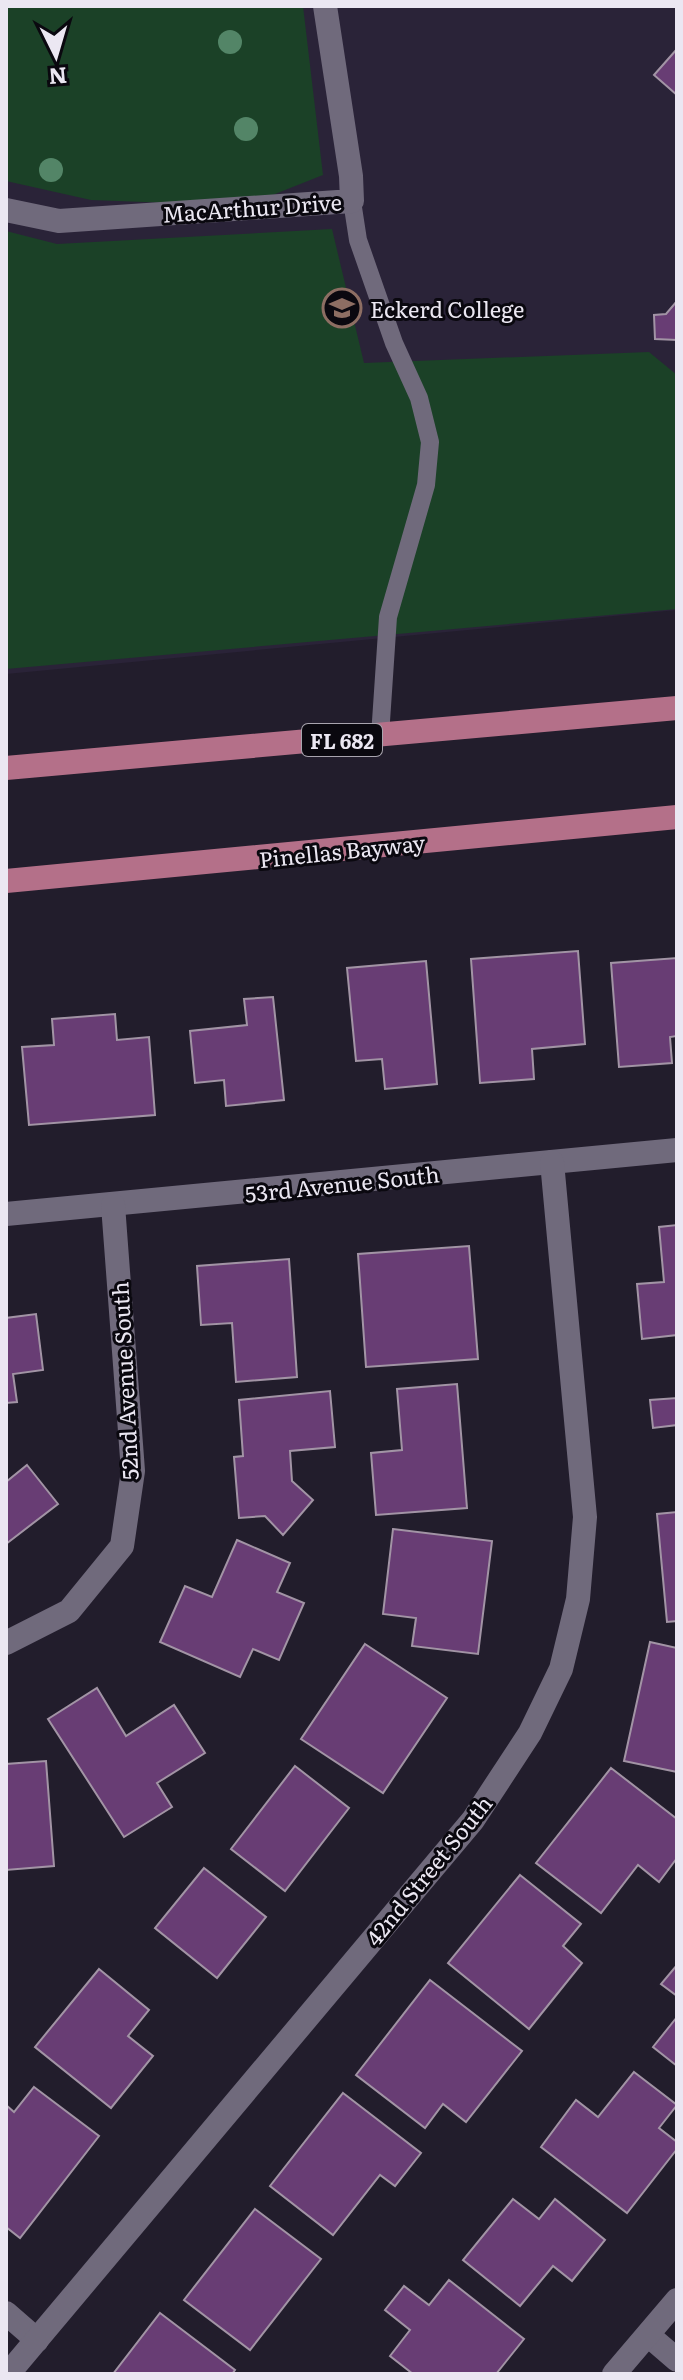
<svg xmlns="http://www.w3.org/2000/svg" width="683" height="2380" viewBox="0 0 683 2380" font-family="Literata,serif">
<rect width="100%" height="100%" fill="#221d2c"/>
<path fill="#2a2338" d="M6,6H677V610L6,674Z"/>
<g fill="#1b4127">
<path d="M6,6H303L323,175L270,196L171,203L91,200L6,181Z"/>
<path d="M332,229L364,363L649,352L677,375V609L6,669V231L57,244Z"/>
</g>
<g fill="#683d74" stroke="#a294a5" stroke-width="2">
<path d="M677,49V95L654,75Z"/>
<path d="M677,301V340L655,339L654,315L666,314Z"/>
<path d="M578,951L585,1044L532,1049L534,1079L480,1083L471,959Z"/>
<path d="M677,958V1036L670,1037L672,1063L619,1067L611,963Z"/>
<path d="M426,961L437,1084L385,1089L382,1059L356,1061L347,968Z"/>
<path d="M273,997L284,1100L226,1106L224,1080L195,1083L190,1031L247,1025L244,999Z"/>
<path d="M115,1014L117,1040L149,1037L155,1115L29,1125L22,1047L54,1045L52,1019Z"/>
<path d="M677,1225V1335L642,1339L637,1284L664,1282L659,1227Z"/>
<path d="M469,1246L478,1359L366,1367L358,1254Z"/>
<path d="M289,1259L297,1377L236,1382L232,1323L201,1325L197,1266Z"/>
<path d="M36,1314L43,1370L13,1374L17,1402L6,1403V1318Z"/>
<path d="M457,1384L467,1508L376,1515L371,1453L402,1450L397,1389Z"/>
<path d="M330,1391L335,1447L290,1451L292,1481L313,1500L283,1535L265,1516L239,1518L234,1457L243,1456L239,1400Z"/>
<path d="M677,1398V1425L653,1428L650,1400Z"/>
<path d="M27,1465L58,1504L6,1544V1482Z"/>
<path d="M677,1512V1621L667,1622L657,1514Z"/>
<path d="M393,1529L492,1541L478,1654L412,1646L416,1618L383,1614Z"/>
<path d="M237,1540L290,1563L277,1592L304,1603L279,1660L253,1649L240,1677L160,1642L185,1586L212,1597Z"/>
<path d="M650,1642L677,1648V1772L624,1761Z"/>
<path d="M365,1644L447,1698L383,1793L301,1739Z"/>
<path d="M97,1688L126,1736L174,1705L205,1753L157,1783L172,1807L124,1837L48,1719Z"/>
<path d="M46,1761L54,1866L6,1870V1764Z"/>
<path d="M295,1766L349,1808L285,1891L231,1849Z"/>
<path d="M611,1768L677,1819V1858L659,1882L638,1865L601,1913L536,1863Z"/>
<path d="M204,1868L266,1917L217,1978L155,1928Z"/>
<path d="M520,1875L581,1924L563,1946L582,1963L529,2029L448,1963Z"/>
<path d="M677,1965V1996L661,1984Z"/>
<path d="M99,1969L149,2010L128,2036L153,2056L111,2108L35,2047Z"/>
<path d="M430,1980L522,2051L466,2122L443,2104L425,2128L356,2075Z"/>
<path d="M677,2017V2066L653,2047Z"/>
<path d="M634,2072L677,2105L659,2128L677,2142V2149L627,2213L541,2147L576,2100L598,2117Z"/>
<path d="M34,2087L99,2136L20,2238L6,2227V2105L14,2112Z"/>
<path d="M343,2093L421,2153L395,2186L380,2175L333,2235L270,2186Z"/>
<path d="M513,2199L539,2219L555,2199L605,2240L572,2281L553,2266L520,2306L463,2260Z"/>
<path d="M255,2209L321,2259L250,2350L184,2300Z"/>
<path d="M449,2280L524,2339L496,2374H413L390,2356L410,2330L385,2310L404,2286L429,2305Z"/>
<path d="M160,2313L235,2370L232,2374H113Z"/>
</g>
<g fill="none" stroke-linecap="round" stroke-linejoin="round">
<path stroke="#706a7c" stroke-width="18" d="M352,201L358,240L394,343L419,398L430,442L426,485L388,617L380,736"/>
<g stroke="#706a7c" stroke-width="24">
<path d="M6,210L59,221L352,201L351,176L325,6"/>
<path d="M6,1214L677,1150"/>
<path d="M6,1643L69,1611L122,1546L133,1471L113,1205"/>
<path d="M6,2313L37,2340"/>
<path d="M648,2335L677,2360"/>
<path d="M8,2374L473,1820L530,1733L561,1669L578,1599L585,1517L552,1162"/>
<path d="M614,2374L677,2300"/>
</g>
<g stroke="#b47089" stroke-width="24">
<path d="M6,768L677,708"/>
<path d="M6,881L677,817"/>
</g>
</g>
<g fill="#538567">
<circle cx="230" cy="42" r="12"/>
<circle cx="246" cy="129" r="12"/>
<circle cx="51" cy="170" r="12"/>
</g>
<defs>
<symbol id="university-ring" viewBox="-11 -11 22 22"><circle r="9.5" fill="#0a080f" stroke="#8d6e63" stroke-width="1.5"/><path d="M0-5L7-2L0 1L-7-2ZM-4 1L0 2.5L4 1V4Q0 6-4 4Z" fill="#8d6e63"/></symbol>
</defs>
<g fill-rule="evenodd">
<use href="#university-ring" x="320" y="286" width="44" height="44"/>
</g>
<g text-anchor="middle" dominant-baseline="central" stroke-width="6" stroke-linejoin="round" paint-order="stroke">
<rect fill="#0a080f" stroke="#a8a4ae" stroke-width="2" x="302" y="724" width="80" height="32" rx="6"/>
<g font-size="20" font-weight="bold" fill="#ebe7f2">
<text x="342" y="740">FL 682</text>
</g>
<g font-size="22" fill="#ebe7f2" stroke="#0a080f">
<text transform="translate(252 207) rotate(-4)">MacArthur Drive</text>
<text transform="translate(342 850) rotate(-6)">Pinellas Bayway</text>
<text transform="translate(342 1183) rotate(-6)">53rd Avenue South</text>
<text transform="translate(124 1381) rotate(-93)">52nd Avenue South</text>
<text transform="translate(428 1870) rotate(-51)">42nd Street South</text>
</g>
<g font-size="22" fill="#ebe7f2" stroke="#0a080f" text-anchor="start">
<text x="370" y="308">Eckerd College</text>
</g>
</g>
<rect width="683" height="2380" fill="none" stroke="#ebe7f2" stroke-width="16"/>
<g transform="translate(56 56) rotate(175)" stroke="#0a080f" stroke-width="6" paint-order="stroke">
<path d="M0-6L14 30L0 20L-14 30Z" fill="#ebe7f2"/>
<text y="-12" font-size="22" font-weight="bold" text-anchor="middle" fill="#ebe7f2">N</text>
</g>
</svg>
